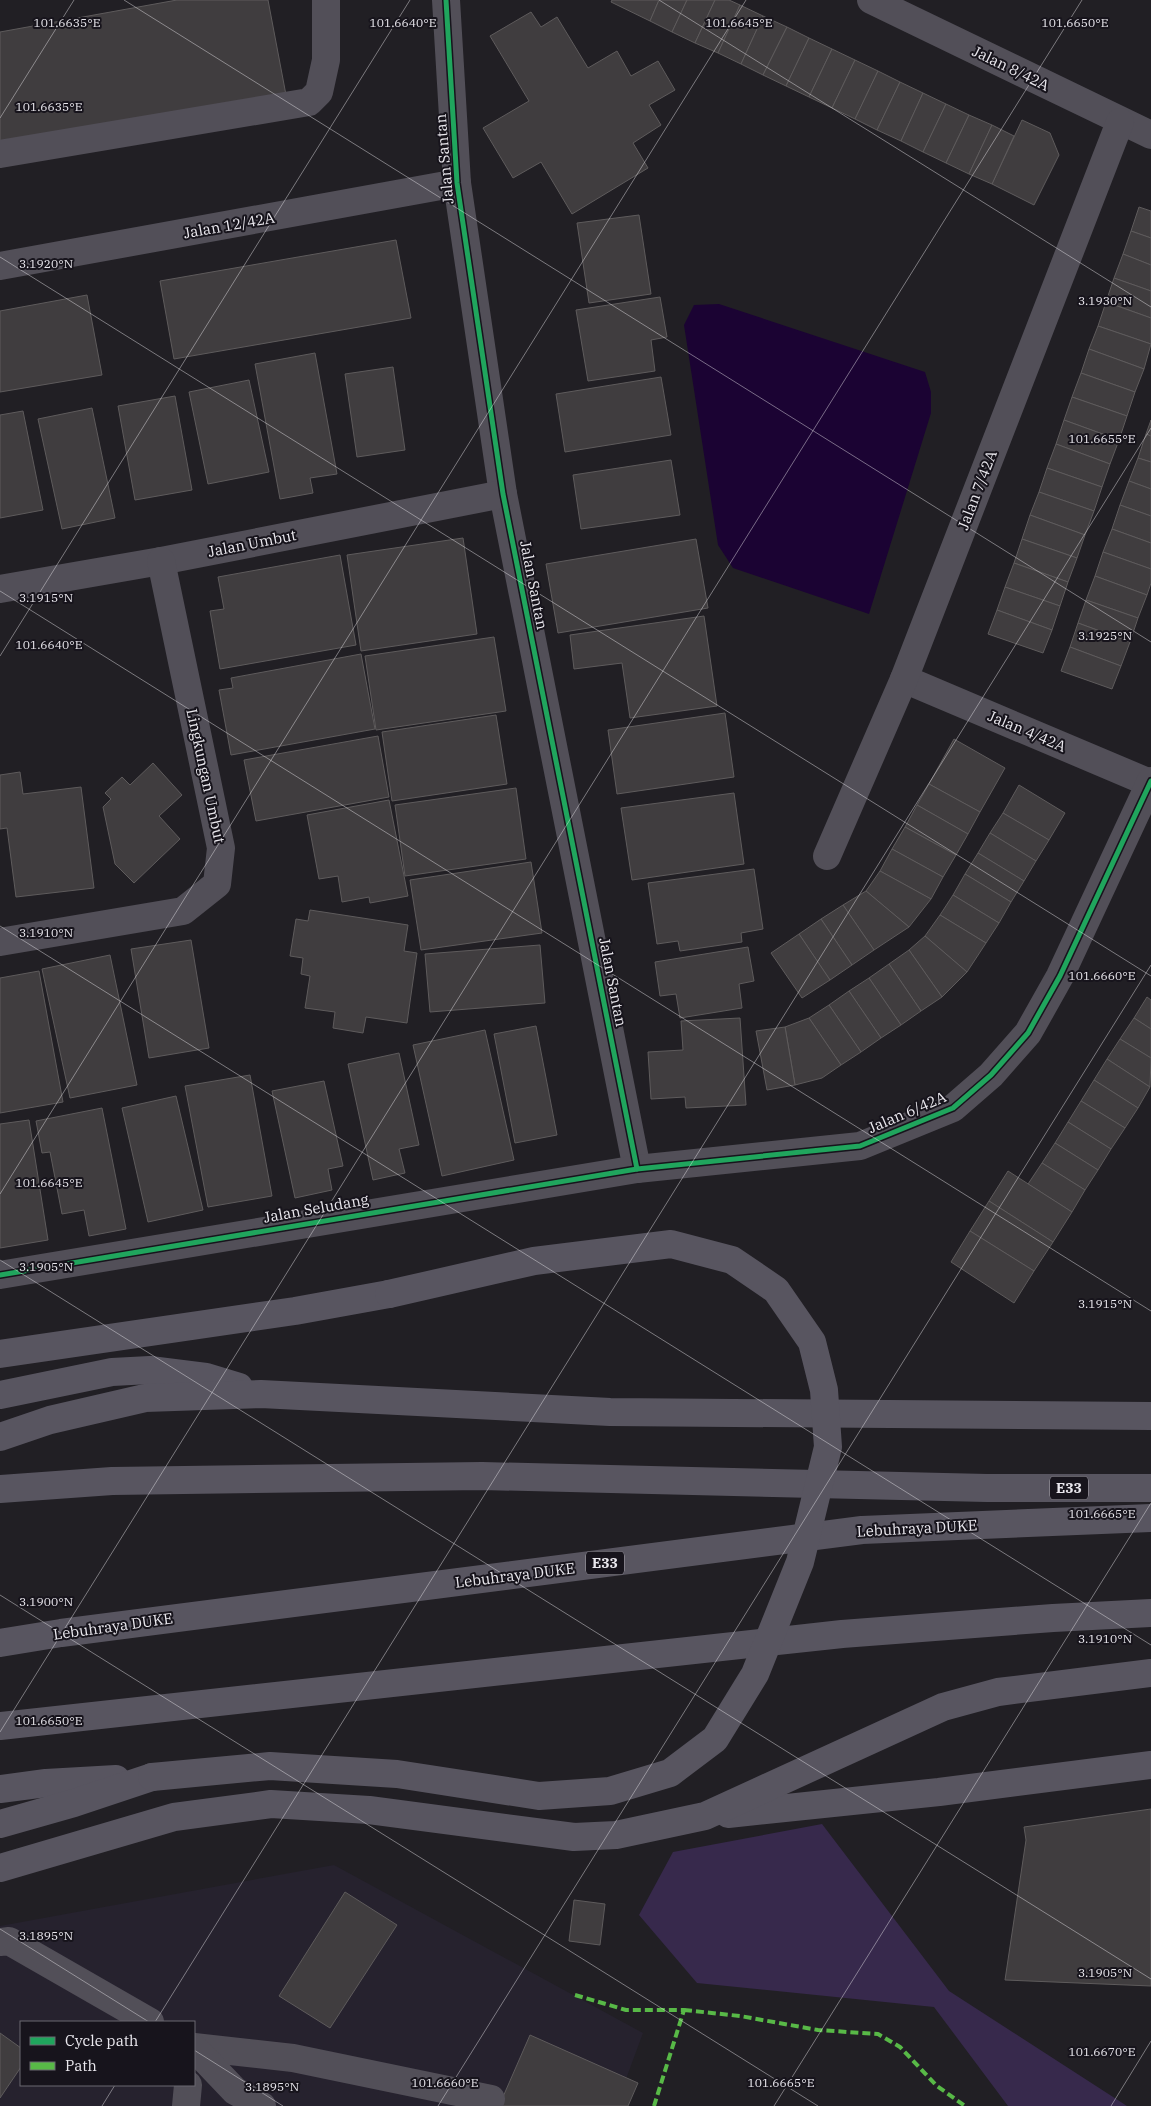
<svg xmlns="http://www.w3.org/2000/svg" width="1151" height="2106" viewBox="0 0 1151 2106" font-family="'IBM Plex Serif',serif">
<rect width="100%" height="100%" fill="#211f24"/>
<path fill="#26222e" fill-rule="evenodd" d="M334,1865L643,2033L616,2106H0V1926ZM21,2022H194V2085H21Z"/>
<path fill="#37294c" d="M822,1824L949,1991L1127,2106H1008L934,2007L697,1983L639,1915L673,1852Z"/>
<path fill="#1b0333" d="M719,304L925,372L931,392V413L869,614L733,568L718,545L684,325L694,305Z"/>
<g fill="#403d3f" stroke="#5e5b5c">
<path d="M177,0H268L286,95L0,147V32Z"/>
<path d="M612,0H659L650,21L611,2Z"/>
<path d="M659,0H687L672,32L650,21Z"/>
<path d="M687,0H715L695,43L672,32Z"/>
<path d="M715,0H729L740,5L718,53L695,43Z"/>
<path d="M740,5L763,16L741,64L718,53Z"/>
<path d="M531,12L541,27L557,17L588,68L617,51L631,76L658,61L675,90L649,105L661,125L633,143L648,168L572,214L541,162L513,178L483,128L529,101L490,36Z"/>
<path d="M763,16L787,27L763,75L741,64Z"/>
<path d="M787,27L809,38L786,86L763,75Z"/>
<path d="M809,38L832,49L809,97L786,86Z"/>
<path d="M832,49L855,60L832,108L809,97Z"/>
<path d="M855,60L878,71L855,119L832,108Z"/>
<path d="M878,71L900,82L877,130L855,119Z"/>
<path d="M900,82L923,93L901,141L877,130Z"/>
<path d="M923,93L946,104L923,152L901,141Z"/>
<path d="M946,104L969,115L946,163L923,152Z"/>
<path d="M969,115L992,125L969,174L946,163Z"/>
<path d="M1022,120L1050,133L1059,155L1034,205L992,184Z"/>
<path d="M992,125L1014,136L992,184L969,174Z"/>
<path d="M1139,207L1151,211V238L1131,231Z"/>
<path d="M639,215L651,294L589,303L577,223Z"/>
<path d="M1131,231L1151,238V265L1123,254Z"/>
<path d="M396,240L411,318L174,359L160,281Z"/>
<path d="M1123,254L1151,265V291L1114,278Z"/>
<path d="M1114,278L1151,291V318L1106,302Z"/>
<path d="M87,295L102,375L0,392V311Z"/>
<path d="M660,297L667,337L651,340L655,371L588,381L576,310Z"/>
<path d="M1106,302L1151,318V344L1098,326Z"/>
<path d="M1098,326L1151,344L1144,369L1089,349Z"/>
<path d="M1089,349L1144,369L1135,392L1081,373Z"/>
<path d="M315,353L337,474L310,478L313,493L280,499L255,364Z"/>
<path d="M393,367L405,450L357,457L345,374Z"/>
<path d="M1081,373L1135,392L1127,416L1072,397Z"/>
<path d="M661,377L671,435L565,452L556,394Z"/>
<path d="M249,380L269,472L208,484L189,392Z"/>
<path d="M175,396L192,490L135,500L118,406Z"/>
<path d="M1072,397L1127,416L1119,440L1064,420Z"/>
<path d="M92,408L115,518L62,529L38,419Z"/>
<path d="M23,411L43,510L0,518V415Z"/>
<path d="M1064,420L1119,440L1110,464L1056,444Z"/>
<path d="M1151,420V436L1146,434Z"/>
<path d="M1146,434L1151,436V462L1138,458Z"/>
<path d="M1056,444L1110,464L1102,487L1047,468Z"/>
<path d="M1138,458L1151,462V489L1129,481Z"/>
<path d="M671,460L680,515L581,529L573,475Z"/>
<path d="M1047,468L1102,487L1094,511L1039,492Z"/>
<path d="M1129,481L1151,489V516L1120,505Z"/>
<path d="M1039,492L1094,511L1085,535L1030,515Z"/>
<path d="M1120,505L1151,516V543L1112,529Z"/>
<path d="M1030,515L1085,535L1077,558L1022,539Z"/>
<path d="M1112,529L1151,543V569L1103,552Z"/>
<path d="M463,538L477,634L361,651L347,555Z"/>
<path d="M696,539L708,608L558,633L546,564Z"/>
<path d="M1022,539L1077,558L1068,582L1014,563Z"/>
<path d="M1103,552L1151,569V583L1147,595L1095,576Z"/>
<path d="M340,555L356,645L220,669L210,611L224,609L218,577Z"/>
<path d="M1014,563L1068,582L1060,606L1005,587Z"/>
<path d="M1095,576L1147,595L1138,618L1086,600Z"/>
<path d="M1005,587L1060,606L1052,630L997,610Z"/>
<path d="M1086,600L1138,618L1130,642L1078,623Z"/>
<path d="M997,610L1052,630L1043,653L988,634Z"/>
<path d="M704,616L717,706L630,718L622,663L574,669L570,635Z"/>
<path d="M1078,623L1130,642L1121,666L1070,647Z"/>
<path d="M494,637L506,711L376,730L365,656Z"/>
<path d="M1070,647L1121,666L1112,689L1061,671Z"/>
<path d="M361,654L375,729L231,755L219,690L233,688L231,678Z"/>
<path d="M725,713L734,777L617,794L608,730Z"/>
<path d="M496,715L507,784L392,801L382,732Z"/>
<path d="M378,736L389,797L256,821L244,760Z"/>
<path d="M954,739L1005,768L980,812L929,784Z"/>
<path d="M153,763L182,795L159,816L180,839L134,883L115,864L103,807L111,799L105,793L122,777L130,785Z"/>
<path d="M20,772L23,794L81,787L94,888L16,897L7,828L0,829V775Z"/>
<path d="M929,784L980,812L968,834L917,805Z"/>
<path d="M1019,785L1065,813L1049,840L1003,813Z"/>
<path d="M516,788L526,859L405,876L395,805Z"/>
<path d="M734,793L744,864L632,880L621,808Z"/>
<path d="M389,800L408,896L370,903L369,897L342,902L338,876L319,879L307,815Z"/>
<path d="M917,805L968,834L956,855L905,827Z"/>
<path d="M1003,813L1049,840L1036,861L990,833Z"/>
<path d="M905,827L956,855L943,877L892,849Z"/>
<path d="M990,833L1036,861L1024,881L978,853Z"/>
<path d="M892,849L943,877L931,899L880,871Z"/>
<path d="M978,853L1024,881L1011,902L965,874Z"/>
<path d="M531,862L542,933L421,950L410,880Z"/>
<path d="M754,869L763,929L741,933L742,942L680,951L678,941L657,944L648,883Z"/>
<path d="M880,871L931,899L909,927L866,891Z"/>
<path d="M965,874L1011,902L999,923L953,895Z"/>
<path d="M866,891L909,927L874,950L843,905Z"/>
<path d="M953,895L999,923L986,943L940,915Z"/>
<path d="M843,905L874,950L852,965L821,919Z"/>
<path d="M310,910L408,925L404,951L417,953L407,1023L366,1017L363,1033L333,1028L335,1012L305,1008L310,976L301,974L303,958L290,956L296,919L308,921Z"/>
<path d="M940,915L986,943L967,972L925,936Z"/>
<path d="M821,919L852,965L830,980L799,934Z"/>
<path d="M799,934L830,980L802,998L771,953Z"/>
<path d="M925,936L967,972L942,997L909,950Z"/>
<path d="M191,940L209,1048L149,1058L131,949Z"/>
<path d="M540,945L545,1003L430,1012L425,954Z"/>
<path d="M748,947L754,981L739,984L742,1008L680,1018L676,994L660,996L655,962Z"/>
<path d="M909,950L942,997L921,1011L889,964Z"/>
<path d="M110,955L137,1085L70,1098L42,969Z"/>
<path d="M889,964L921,1011L901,1025L869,978Z"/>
<path d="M39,971L63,1102L0,1113V978Z"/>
<path d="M869,978L901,1025L881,1038L849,991Z"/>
<path d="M849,991L881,1038L861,1052L829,1005Z"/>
<path d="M1147,997L1151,1000V1029L1134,1018Z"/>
<path d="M829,1005L861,1052L841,1065L809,1018Z"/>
<path d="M740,1018L746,1105L686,1108L685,1097L651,1099L648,1052L683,1050L681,1021Z"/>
<path d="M809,1018L841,1065L822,1078L795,1085L785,1027Z"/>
<path d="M1134,1018L1151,1029V1058L1120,1039Z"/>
<path d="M536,1026L557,1135L515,1143L494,1034Z"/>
<path d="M785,1027L795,1085L767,1090L756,1031Z"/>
<path d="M485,1030L514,1160L442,1176L413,1045Z"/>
<path d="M1120,1039L1151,1058L1150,1087L1107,1059Z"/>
<path d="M399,1053L419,1145L399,1149L405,1173L373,1180L348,1064Z"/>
<path d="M1107,1059L1150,1087L1138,1108L1094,1080Z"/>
<path d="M250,1075L272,1196L208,1207L185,1086Z"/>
<path d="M1094,1080L1138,1108L1125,1128L1081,1101Z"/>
<path d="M324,1081L343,1166L328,1169L332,1190L295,1198L272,1091Z"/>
<path d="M176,1096L203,1210L148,1222L122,1108Z"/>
<path d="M1081,1101L1125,1128L1111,1149L1068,1122Z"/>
<path d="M102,1108L126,1229L89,1236L84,1210L62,1214L50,1152L42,1153L36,1121Z"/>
<path d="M29,1120L48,1240L0,1248V1124Z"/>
<path d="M1068,1122L1111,1149L1098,1170L1055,1143Z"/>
<path d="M1055,1143L1098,1170L1085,1190L1042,1163Z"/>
<path d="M1042,1163L1085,1190L1072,1212L1028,1184Z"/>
<path d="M1008,1171L1072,1212L1053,1242L989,1201Z"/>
<path d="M989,1201L1053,1242L1034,1271L970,1231Z"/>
<path d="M970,1231L1034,1271L1014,1303L951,1262Z"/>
<path d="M1151,1809V1986L1005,1980L1026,1840L1024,1827Z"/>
<path d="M345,1892L397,1925L330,2028L279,1996Z"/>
<path d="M574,1900L605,1904L600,1945L569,1941Z"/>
<path d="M0,2033L21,2048V2067L0,2098Z"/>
<path d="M530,2035L638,2083L628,2106H499Z"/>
</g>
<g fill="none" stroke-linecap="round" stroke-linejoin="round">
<g stroke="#524f58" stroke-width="28">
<path d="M446,0L457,183L503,494L637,1169"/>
<path d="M871,0L1151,135"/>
<path d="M0,154L309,102L319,92L326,60V0"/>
<path d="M0,266L457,183"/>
<path d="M0,589L161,561L503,494"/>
<path d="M904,679L1150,783"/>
<path d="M827,856L904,679L1120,122"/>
<path d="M0,942L183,911L217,884L221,848L161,561"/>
<path d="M0,1275L637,1169L860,1146L953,1108L991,1075L1028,1033L1060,976L1151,781"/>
<path d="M0,1942L9,1941L150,2022"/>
<path d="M194,2047L293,2058L491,2099"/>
<path d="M194,2048L235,2091L262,2106"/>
<path d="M186,2106L188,2085"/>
</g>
<g stroke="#585560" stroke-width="28">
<path d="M0,1354L295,1311L389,1294"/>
<path d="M0,1395L112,1372L150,1370L206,1377L239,1387"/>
<path d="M0,1437L50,1420L145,1398L261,1394L610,1412L1151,1416"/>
<path d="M0,1489L112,1481L482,1476L987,1488H1151"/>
<path d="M0,1643L61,1633L862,1530L1151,1518"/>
<path d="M0,1726L842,1634L1053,1618L1151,1613"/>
<path d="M0,1789L46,1783L116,1779"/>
<path d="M728,1814L939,1792L1151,1765"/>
<path d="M0,1824L74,1803L152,1777"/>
<path d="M0,1868L174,1817L271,1804L369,1810L574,1837L616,1835L705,1816L943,1707L998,1692L1151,1673"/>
</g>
<path stroke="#585560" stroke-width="28" d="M152,1777L270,1766L397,1774L539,1796L610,1791L670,1773L715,1739L755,1674L800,1562L828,1447L824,1390L812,1342L776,1290L732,1260L671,1244L534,1261L389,1294"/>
<g stroke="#58b947" stroke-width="4" stroke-dasharray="8 4" stroke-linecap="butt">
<path d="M575,1995L626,2010H684L654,2106"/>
<path d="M684,2010L740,2016L818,2030L878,2034L900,2047L937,2086L965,2106"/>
</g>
<defs>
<g id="cycleway">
<path d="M446,0L457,183L503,494L637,1169"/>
<path d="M0,1275L637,1169L860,1146L953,1108L991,1075L1028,1033L1060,976L1151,781"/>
</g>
</defs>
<use href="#cycleway" stroke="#17141c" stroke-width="8"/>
<use href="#cycleway" stroke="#20a55d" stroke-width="5"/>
</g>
<path fill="none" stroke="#eae8ee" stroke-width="1" stroke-opacity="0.45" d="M124,0L1151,642M659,0L1151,307M0,118L74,0M0,257L1151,976M0,591L1151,1311M0,656L410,0M0,926L1151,1645M0,1194L746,0M0,1260L1151,1979M0,1595L818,2106M0,1732L1082,0M0,1929L149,2022M155,2022L1151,428M194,2050L283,2106M102,2106L115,2085M438,2106L1151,965M774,2106L1151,1503M1111,2106L1151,2041"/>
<g text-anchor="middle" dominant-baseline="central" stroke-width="4" stroke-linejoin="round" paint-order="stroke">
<g fill="#17141c" stroke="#aba8af" stroke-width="1">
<rect x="1050" y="1476.5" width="38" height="23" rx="4"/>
<rect x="586" y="1551.5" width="38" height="23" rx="4"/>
</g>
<g font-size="14" font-weight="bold" fill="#eae8ee">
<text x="1069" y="1488">E33</text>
<text x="605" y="1563">E33</text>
</g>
<g font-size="15" fill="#eae8ee" stroke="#17141c">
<text transform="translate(1011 68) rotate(26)">Jalan 8/42A</text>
<text transform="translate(444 159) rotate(-95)">Jalan Santan</text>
<text transform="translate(229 225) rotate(-10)">Jalan 12/42A</text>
<text transform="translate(977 490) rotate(-69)">Jalan 7/42A</text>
<text transform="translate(252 543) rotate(-11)">Jalan Umbut</text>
<text transform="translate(534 585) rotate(79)">Jalan Santan</text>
<text transform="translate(1027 731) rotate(23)">Jalan 4/42A</text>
<text transform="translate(206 776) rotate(78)">Lingkungan Umbut</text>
<text transform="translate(613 982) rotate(79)">Jalan Santan</text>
<text transform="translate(907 1112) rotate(-23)">Jalan 6/42A</text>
<text transform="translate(316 1208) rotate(-10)">Jalan Seludang</text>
<text transform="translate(917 1528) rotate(-3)">Lebuhraya DUKE</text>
<text transform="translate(515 1575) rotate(-7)">Lebuhraya DUKE</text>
<text transform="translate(113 1626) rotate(-8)">Lebuhraya DUKE</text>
</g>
</g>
<g font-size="12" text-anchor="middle" fill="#eae8ee" stroke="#17141c" stroke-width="4" stroke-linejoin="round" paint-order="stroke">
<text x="403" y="27">101.6640°E</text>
<text x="739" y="27">101.6645°E</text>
<text x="1075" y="27">101.6650°E</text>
<text x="67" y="27">101.6635°E</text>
<text x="49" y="111">101.6635°E</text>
<text x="46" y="268">3.1920°N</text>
<text x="1105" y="305">3.1930°N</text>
<text x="1102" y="443">101.6655°E</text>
<text x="46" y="602">3.1915°N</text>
<text x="1105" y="640">3.1925°N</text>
<text x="49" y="649">101.6640°E</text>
<text x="46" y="937">3.1910°N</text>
<text x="1102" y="980">101.6660°E</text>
<text x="49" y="1187">101.6645°E</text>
<text x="46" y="1271">3.1905°N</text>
<text x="1105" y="1308">3.1915°N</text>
<text x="1102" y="1518">101.6665°E</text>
<text x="46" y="1606">3.1900°N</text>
<text x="1105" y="1643">3.1910°N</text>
<text x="49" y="1725">101.6650°E</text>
<text x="46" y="1940">3.1895°N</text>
<text x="1105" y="1977">3.1905°N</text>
<text x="1102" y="2056">101.6670°E</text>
<text x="445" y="2087">101.6660°E</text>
<text x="781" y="2087">101.6665°E</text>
<text x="272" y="2091">3.1895°N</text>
</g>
<rect x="20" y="2021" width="175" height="65" fill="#17141c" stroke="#6b6970"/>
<rect x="30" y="2037" width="25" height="8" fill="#20a55d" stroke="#6b6970"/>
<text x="65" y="2046" font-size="15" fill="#eae8ee">Cycle path</text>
<rect x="30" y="2062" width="25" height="8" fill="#58b947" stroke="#6b6970"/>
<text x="65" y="2071" font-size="15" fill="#eae8ee">Path</text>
</svg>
